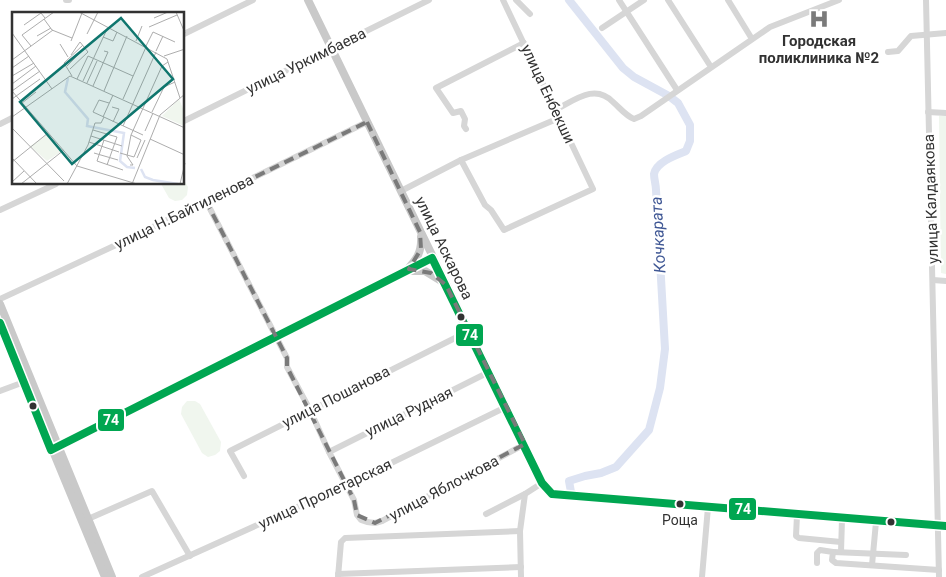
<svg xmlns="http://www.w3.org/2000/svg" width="946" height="577" viewBox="0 0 946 577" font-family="Roboto,sans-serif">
<rect width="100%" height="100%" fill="#fff"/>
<g fill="#f0f6ee">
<path d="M939,116H946V274L941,273Z"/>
<path d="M184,180L188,187L187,195L182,200L175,201L169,198L161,184H184Z"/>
<path d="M187,401H195L200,404L221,442L220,451L215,455L208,457L202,453L181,414L182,407Z"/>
</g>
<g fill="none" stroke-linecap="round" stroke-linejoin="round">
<path stroke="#dde3f2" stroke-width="8" d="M569,0L623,68L634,77L669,96L678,103L690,125V141L686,151C676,155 656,162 654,174C654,179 656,185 656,190L665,349L660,388L649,430L616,467L601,473L585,476L569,481L571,492"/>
<g stroke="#d6d6d6" stroke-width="6">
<path d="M66,0H69"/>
<path d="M516,0L530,14"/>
<path d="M619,0L677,90"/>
<path d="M668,0L711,67"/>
<path d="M728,0L752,39"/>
<path d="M926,0L939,577"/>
<path d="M602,28L644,0"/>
<path d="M184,34L253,0"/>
<path d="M888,52L898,51L911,36L946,33"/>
<path d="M555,110C575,100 595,83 613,102C620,108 626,116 634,119L641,116L770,27L839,0"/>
<path d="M928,112L946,113"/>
<path d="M184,121L429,0"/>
<path d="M0,124L14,117"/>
<path d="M466,129L464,126L465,119L461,111L453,113L436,88L524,43"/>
<path d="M461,160L485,205L491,210L504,230L593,189L503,0"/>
<path d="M401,191L461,160L559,118"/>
<path d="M206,201L287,358V367L310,410L329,452L354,500L357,515L361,520L367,522L375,523L382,521L525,444"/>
<path d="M0,210L56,184"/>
<path d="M933,280L946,281"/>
<path d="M0,299L116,245L367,122"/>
<path d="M0,391L24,382"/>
<path d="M55,448L432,258"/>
<path d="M329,452L489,372"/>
<path d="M244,476L230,451L469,331"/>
<path d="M486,514L525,494"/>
<path d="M797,515L796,536L799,538L841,542"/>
<path d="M88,519L152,491L190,556"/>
<path d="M833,552L906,555"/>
<path d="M841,552L842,519"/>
<path d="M817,563V553L820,550L833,552L832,560L836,563L939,570"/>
<path d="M872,565L876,522"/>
<path d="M338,574L521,567"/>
<path d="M142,577L346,485L506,407"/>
<path d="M338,577L341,542L345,538L520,531"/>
<path d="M521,577L520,531L525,494L542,483"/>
<path d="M702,577L708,507"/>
</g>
<g stroke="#c9c9c9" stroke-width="8">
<path d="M308,0L506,407L542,483L552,494L566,496L946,526"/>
<path d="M406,271H425L443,282"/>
<path d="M406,271C416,260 422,253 421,237"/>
<path d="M0,304L112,577"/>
<path d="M0,323L105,577"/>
</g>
<defs>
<path id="bus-1" d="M0,323L51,450L432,258L542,483L552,494L946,526"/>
</defs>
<use href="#bus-1" stroke="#fff" stroke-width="11"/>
<use href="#bus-1" stroke="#00a651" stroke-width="8"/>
</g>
<path fill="none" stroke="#7a7a7a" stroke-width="4" stroke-dasharray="10 6" stroke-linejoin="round" d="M367,122L420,232L421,249L409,269L431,273L446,285L525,444L375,523L357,515L354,500L287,367V358L206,201Z"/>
<defs>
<symbol id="hospital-bare" viewBox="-9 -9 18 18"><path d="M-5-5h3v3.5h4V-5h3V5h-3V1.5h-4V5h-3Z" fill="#7a7a7a" stroke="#fff" stroke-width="2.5" paint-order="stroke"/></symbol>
</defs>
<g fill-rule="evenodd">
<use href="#hospital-bare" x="805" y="5" width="28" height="28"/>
</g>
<g fill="#323232" stroke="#fff" stroke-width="2">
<circle cx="461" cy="317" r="4.5"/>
<circle cx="33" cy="406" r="4.5"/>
<circle cx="680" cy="504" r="4.5"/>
<circle cx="891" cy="522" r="4.5"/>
</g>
<g text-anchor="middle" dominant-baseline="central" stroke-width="5" stroke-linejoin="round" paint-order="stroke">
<g font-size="14" fill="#323232" stroke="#fff">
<text x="680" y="520">Роща</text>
</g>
<g font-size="15" font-weight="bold" fill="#323232" stroke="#fff">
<text x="819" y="41">Городская<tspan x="819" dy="17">поликлиника №2</tspan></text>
</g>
<g font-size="15" fill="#323232" stroke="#fff">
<text transform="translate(306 61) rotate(-26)">улица Уркимбаева</text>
<text transform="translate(548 94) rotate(65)">улица Енбекши</text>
<text transform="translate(931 199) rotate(-92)">улица Калдаякова</text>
<text transform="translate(184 212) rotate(-26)">улица Н.Байтиленова</text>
<text transform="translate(444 248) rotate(64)">улица Аскарова</text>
<text transform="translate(336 397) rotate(-27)">улица Пошанова</text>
<text transform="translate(409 412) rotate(-26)">улица Рудная</text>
<text transform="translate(444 488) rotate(-28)">улица Яблочкова</text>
<text transform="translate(325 494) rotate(-25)">улица Пролетарская</text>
</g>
<g font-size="16" font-style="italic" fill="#405895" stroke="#fff">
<text transform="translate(658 235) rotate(-93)">Кочкарата</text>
</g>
</g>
<g transform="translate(12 12)">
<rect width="172" height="172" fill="#fff"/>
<path d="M167,87L172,99V114L150,104ZM36,122L50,139L35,149L18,134Z" fill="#f0f6ee"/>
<path fill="none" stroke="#dde3f2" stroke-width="2.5" d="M56,66L53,80L76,107L75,114L112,121L108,149L115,155L123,156M129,157L133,165L141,168L166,172"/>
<path fill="none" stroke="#adadad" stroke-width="1" d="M67,0L155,47L168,86M164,0L173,21M142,6L156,0M32,7L40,18L60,26M12,13L29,1L33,6M137,15L165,3M0,21L40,77M75,22L86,0M25,24L39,16M91,25L101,29L105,20M59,29L70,1M124,29L130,14M48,32L56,45M19,34L10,23L42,0M134,34L141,20L163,30M144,39L151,24M152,44L173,37M0,48L41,18M55,54L73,36M0,56L17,44M58,57L76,40L68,30L59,43M0,64L22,51M60,64L52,51L71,33M65,67L76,44L121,64M71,69L96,15M75,71L85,49M0,72L24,54M81,74L96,40L92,39M0,79L65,154L125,172M0,79L28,59M92,79L115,24M0,87L28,67M111,87L134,35M10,91L24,80M97,91L87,88L81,100L131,123M100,95L107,97L101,110M140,100L152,75L163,70M0,105L58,64L173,116M91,105L101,83M111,114L144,40M0,116L52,169M81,118L105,125L95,153M133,119L141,101M79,124L110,134M138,127L173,143M92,128L85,149L111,158M77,130L107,140M82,141L106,148M108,141L122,145L129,128L119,123M0,146L25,172M125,146L133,128M0,150L36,121M118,153H121L115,144L119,123L150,54L156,50M0,170L12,159M9,172L52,138M55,172L76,133L83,111H89L92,105M120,172L148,103L173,82M168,172L173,151"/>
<path fill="#0f766e" fill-opacity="0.15" stroke="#0f766e" stroke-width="2.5" d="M109,6L161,67L60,152L8,90Z"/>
<rect width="172" height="172" fill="none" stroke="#323232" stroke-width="2.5"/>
</g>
<g stroke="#fff" stroke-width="2">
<rect x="455" y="323" width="29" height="24" rx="5" fill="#00a651"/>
<rect x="97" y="408" width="28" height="24" rx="5" fill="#00a651"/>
<rect x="728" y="497" width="29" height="24" rx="5" fill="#00a651"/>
</g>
<g font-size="14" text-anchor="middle" font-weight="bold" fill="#fff">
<text x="470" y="340">74</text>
<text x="111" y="425">74</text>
<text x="743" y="514">74</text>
</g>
</svg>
